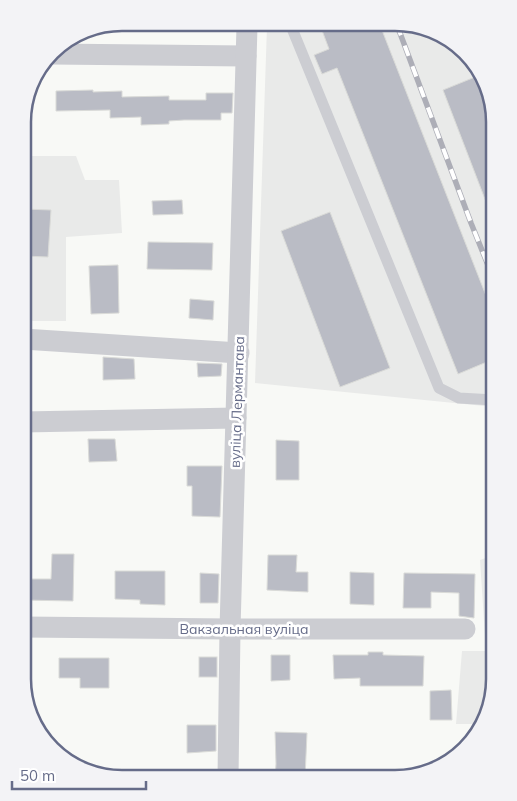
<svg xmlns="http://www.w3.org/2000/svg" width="517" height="801" viewBox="0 0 517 801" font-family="Mulish,sans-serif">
<rect width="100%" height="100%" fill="#f8f9f6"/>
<g fill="#e9eae9">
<path d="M414,24L456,43L487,84L494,122V407L255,383L267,26Z"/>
<path d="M23,156H76L85,180H119L122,233L66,237V321H23Z"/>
<path d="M494,555V686L481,724H456L462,651H486L480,560Z"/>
</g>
<g fill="#babcc5" stroke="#dadbd8">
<path d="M320,25H380L494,316V359L458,374L337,68L322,74L314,55L329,49Z"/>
<path d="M480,75L487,84L494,122L493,220L443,90Z"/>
<path d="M93,90V92L122,91V97L169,96V100H206V93H233L232,113H221V120H184L169,121V124L141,125V117L110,118V110L56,111V91Z"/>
<path d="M182,200L183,214L153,215L152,201Z"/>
<path d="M23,209L51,210L48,257L23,256Z"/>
<path d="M330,212L390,368L340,387L281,231Z"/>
<path d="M148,242L213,243L212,270L147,269Z"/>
<path d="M118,265L119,313L91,314L89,266Z"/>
<path d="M190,299L214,301L213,320L189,318Z"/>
<path d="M103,357L134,359L135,379L103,380Z"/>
<path d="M197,363L222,364L221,376L198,377Z"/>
<path d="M88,439H115L117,461L89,462Z"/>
<path d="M276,440L299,441V480H276Z"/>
<path d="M187,466H222L220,517L192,516V486H187Z"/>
<path d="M52,554H74L73,601L23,600V579H51Z"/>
<path d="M268,555H297L296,572H308V592L267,590Z"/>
<path d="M115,571H165V605L140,604V600L115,599Z"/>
<path d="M350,572L374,573V605L350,604Z"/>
<path d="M200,573L219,574L218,603H200Z"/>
<path d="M404,573L475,574L474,618L459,616V593L431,592V608H403Z"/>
<path d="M368,652H383V655L424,656L423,686H360V678L334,679L333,655H368Z"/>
<path d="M271,655H290V680L271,681Z"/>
<rect x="199" y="657" width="18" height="20"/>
<path d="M59,658H109V688H80V678H59Z"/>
<path d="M451,690L452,720H430V691Z"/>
<path d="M187,725H216V751L187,753Z"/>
<path d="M275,732L307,733L305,778H275L276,764Z"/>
</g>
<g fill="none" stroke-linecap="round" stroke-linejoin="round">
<path stroke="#cccdd2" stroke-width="11" d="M291,26L439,388L459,398L494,400"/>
<g stroke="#cccdd2" stroke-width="21">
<path d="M51,54L246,56"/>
<path d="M23,339L239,353"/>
<path d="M23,422L236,418"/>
<path d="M23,627L230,629H465"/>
<path d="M228,778L230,629L247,26"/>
</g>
<defs>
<path id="rail" d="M397,25L471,223L494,280"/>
</defs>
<use href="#rail" stroke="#adaeb7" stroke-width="5.5"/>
<use href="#rail" stroke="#fff" stroke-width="4" stroke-dasharray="11" stroke-linecap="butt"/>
</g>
<g text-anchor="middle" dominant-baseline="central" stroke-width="5" stroke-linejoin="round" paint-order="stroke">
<g font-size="14" fill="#666c89" stroke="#fff">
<text transform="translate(237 402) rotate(-88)">вуліца Лермантава</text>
<text x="244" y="629">Вакзальная вуліца</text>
</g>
</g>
<path d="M0 0H517V801H0ZM122 31H395A91 91 0 0 1 486 122V679A91 91 0 0 1 395 770H122A91 91 0 0 1 31 679V122A91 91 0 0 1 122 31Z" fill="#f3f3f6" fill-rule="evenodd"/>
<path fill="none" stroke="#666c89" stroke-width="2.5" d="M122 31H395A91 91 0 0 1 486 122V679A91 91 0 0 1 395 770H122A91 91 0 0 1 31 679V122A91 91 0 0 1 122 31Z"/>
<path d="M12 781v8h134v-8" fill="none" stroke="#666c89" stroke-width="2.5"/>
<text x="20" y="781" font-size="15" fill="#666c89" stroke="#ffffff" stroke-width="4" paint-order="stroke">50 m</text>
</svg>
